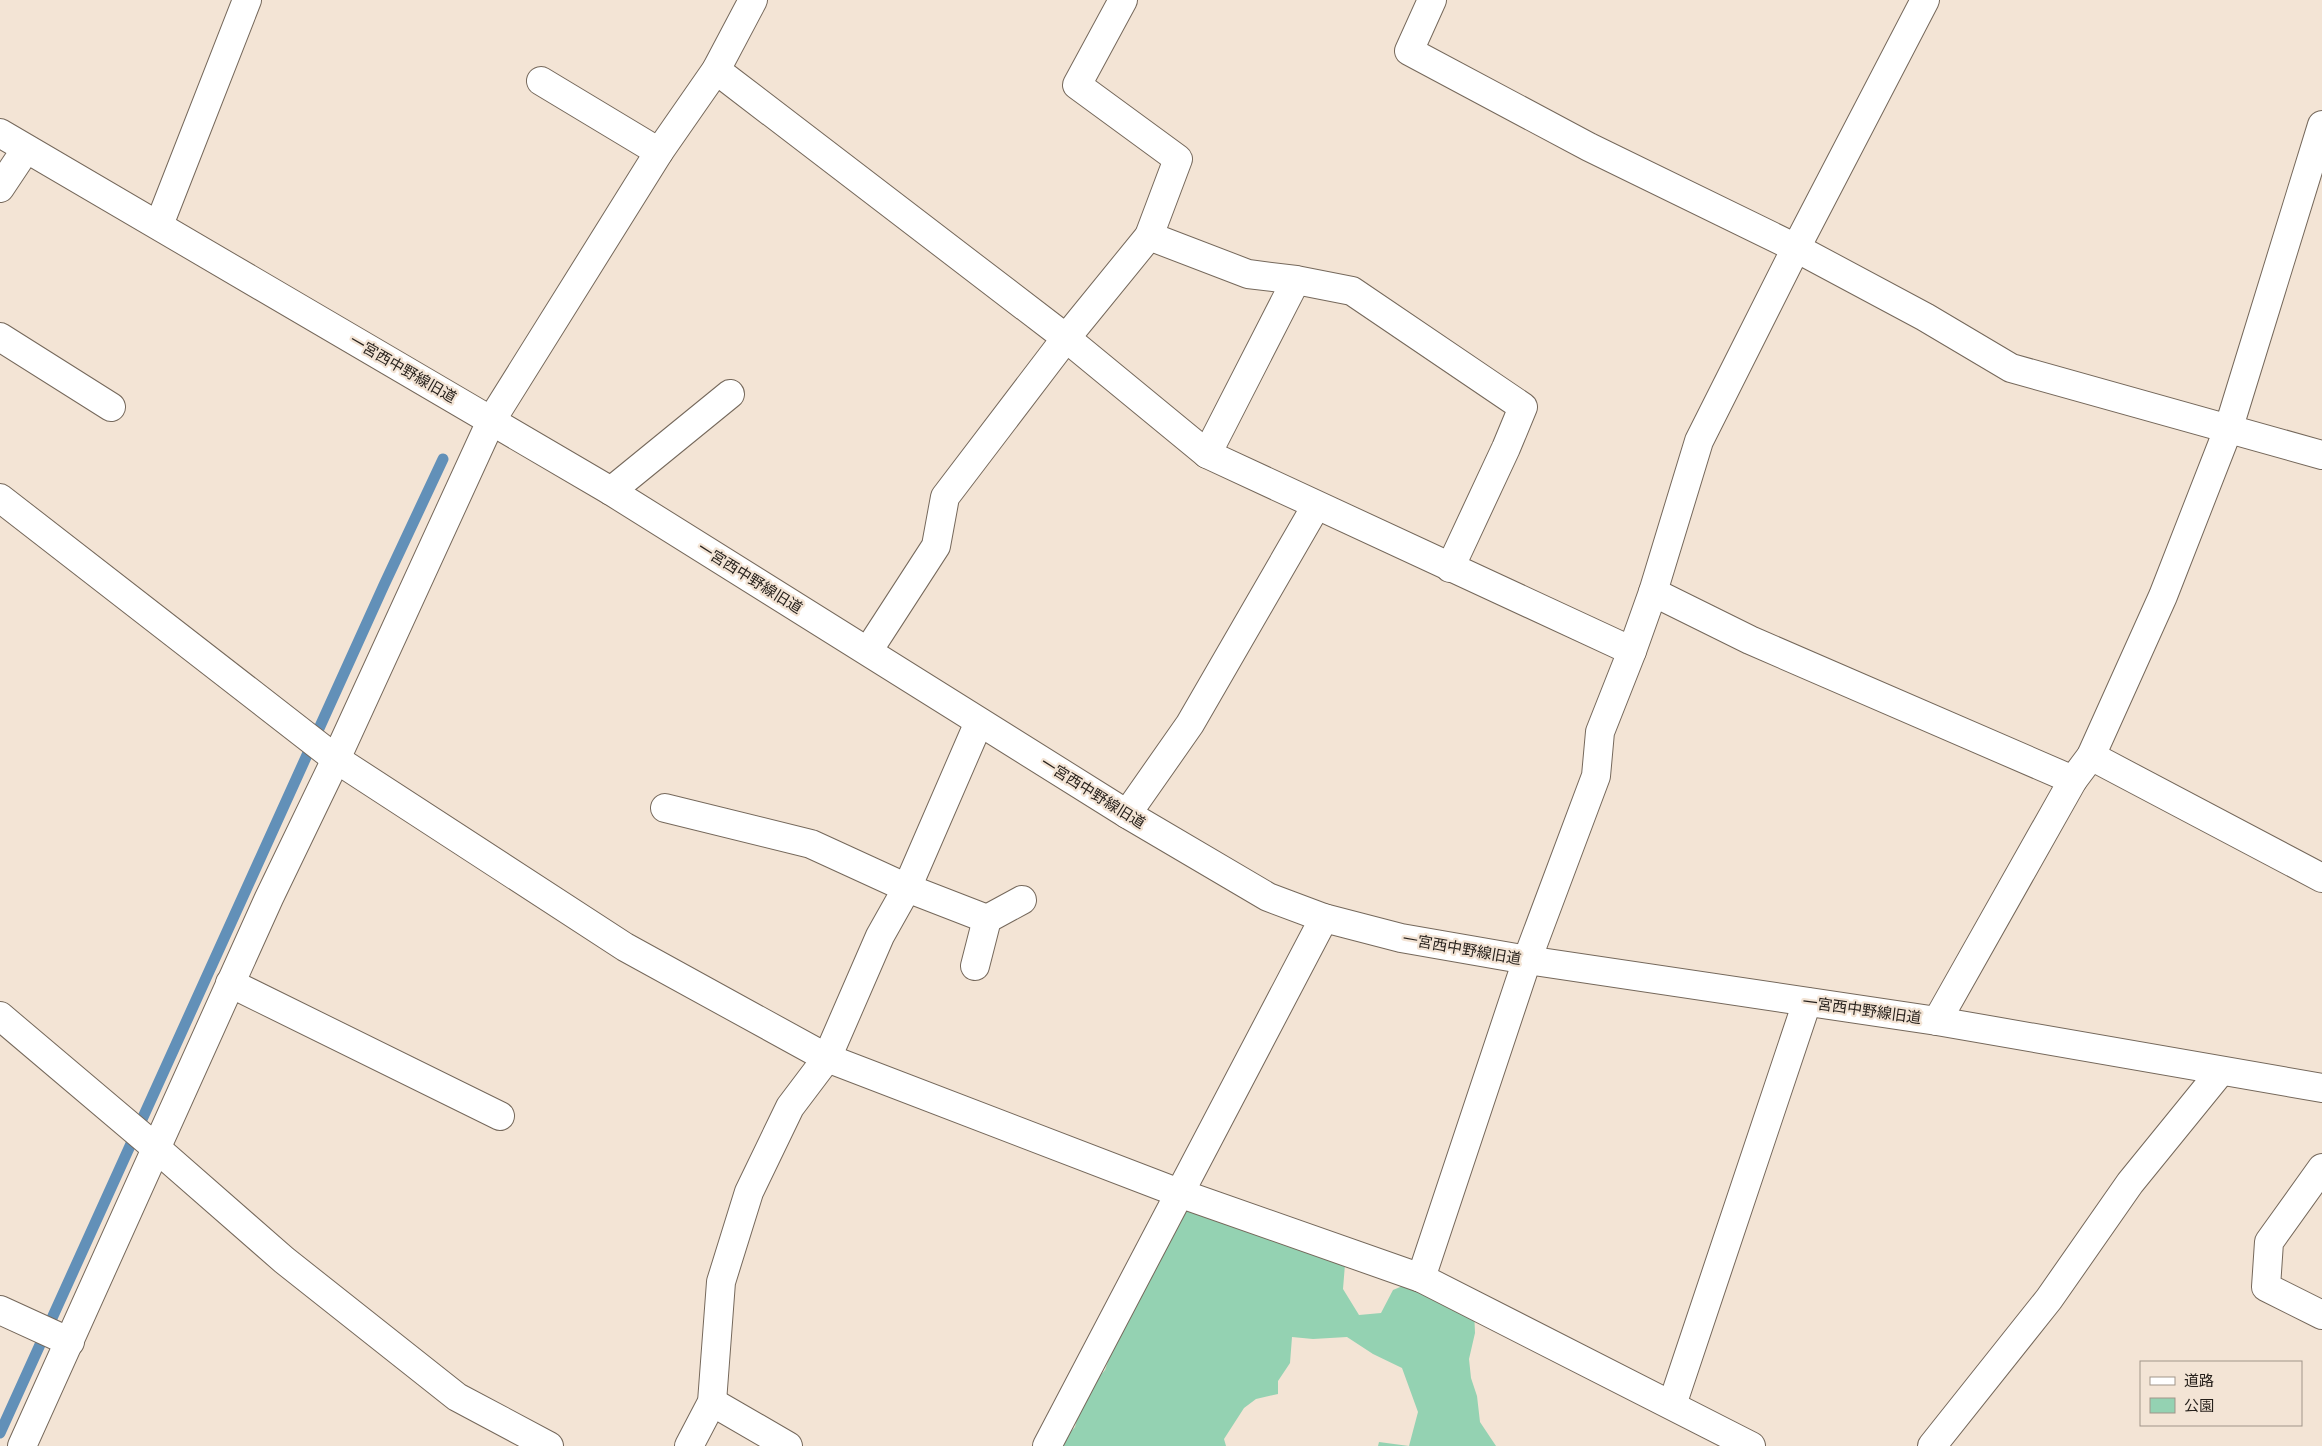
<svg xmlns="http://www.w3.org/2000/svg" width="2322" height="1446" viewBox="0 0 2322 1446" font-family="'Nunito Sans','Noto Sans JP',sans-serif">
<rect width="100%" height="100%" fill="#f3e4d5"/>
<path fill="#94d2b2" d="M1211,1201L1346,1252L1343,1289L1359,1315L1381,1313L1393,1290L1412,1282L1474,1309L1475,1333L1469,1359L1471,1378L1477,1396L1480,1422L1496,1446H1378L1379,1442L1409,1446L1418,1412L1402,1368L1373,1354L1347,1337L1313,1339L1292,1337L1290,1363L1278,1381V1394L1256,1399L1244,1408L1224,1439L1226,1446H1058L1075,1427L1083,1395L1105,1370L1125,1312L1143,1293L1152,1264L1173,1223L1185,1212Z"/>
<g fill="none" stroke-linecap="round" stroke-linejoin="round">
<path stroke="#6290b8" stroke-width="11" d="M0,1433L384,585L443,459"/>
<defs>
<g id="minor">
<path d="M1432,0L1409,51L1589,147L1796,248L1925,317L2011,368L2322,455"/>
<path d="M716,70L1066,338L1207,454L1632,651"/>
<path d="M541,81L659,152"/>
<path d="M0,188L26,149"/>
<path d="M159,225L247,0"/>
<path d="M1149,236L1248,274L1296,280L1352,291L1523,407L1506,448L1450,568"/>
<path d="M0,337L111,407"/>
<path d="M1207,454L1296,280"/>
<path d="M611,491L730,394"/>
<path d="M0,498L336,759L625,947L827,1058L1179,1193L1421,1278L1751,1446"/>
<path d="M1653,592L1750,640L2073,780"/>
<path d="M868,651L936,546L945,497L1066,338L1149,236L1178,159L1077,85L1123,0"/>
<path d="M2091,756L2322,878"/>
<path d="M665,808L811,844L907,888L987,919"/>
<path d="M1127,814L1190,724L1316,506"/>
<path d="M975,966L987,919L1022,900"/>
<path d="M230,983L500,1116"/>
<path d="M0,1016L156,1148L284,1260L457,1397L549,1446"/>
<path d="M1937,1021L2073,780L2091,756L2163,596L2229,427L2322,125"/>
<path d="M2322,1168L2269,1242L2266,1287L2322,1315"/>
<path d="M1421,1278L1527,960L1596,776L1600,732L1632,651L1653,592L1699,441L1796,248L1925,0"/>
<path d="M0,1310L70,1342"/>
<path d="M712,1402L788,1446"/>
<path d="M1672,1405L1807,1002"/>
<path d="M22,1446L269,898L336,759L491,421L659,152L716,70L753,0"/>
<path d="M689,1446L712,1402L721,1282L749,1192L790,1107L827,1058L880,936L907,888L979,722"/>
<path d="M1047,1446L1324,918"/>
</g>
<g id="tertiary">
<path d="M0,133L611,491L1127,814L1268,897L1324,918L1401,938L1527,960L1937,1021L2322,1088"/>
<path d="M1932,1446L2049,1299L2130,1183L2221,1071"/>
</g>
</defs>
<use href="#minor" stroke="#75685b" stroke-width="30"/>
<use href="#tertiary" stroke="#75685b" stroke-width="30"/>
<use href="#minor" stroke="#fff" stroke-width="28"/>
<use href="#tertiary" stroke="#fff" stroke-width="28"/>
</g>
<g text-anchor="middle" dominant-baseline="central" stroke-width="4.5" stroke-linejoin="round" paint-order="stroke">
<g font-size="15" fill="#251f1a" stroke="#f3e4d5">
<text transform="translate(403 369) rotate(30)">一宮西中野線旧道</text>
<text transform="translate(750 578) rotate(32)">一宮西中野線旧道</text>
<text transform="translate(1093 793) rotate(32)">一宮西中野線旧道</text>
<text transform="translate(1462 949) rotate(10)">一宮西中野線旧道</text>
<text transform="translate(1862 1010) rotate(8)">一宮西中野線旧道</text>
</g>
</g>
<rect x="2140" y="1361" width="162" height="65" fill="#f3e4d5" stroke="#a1958a"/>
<rect x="2150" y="1377" width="25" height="8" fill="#ffffff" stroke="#a1958a"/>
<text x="2184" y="1386" font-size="15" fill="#251f1a">道路</text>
<rect x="2150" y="1398" width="25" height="15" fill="#94d2b2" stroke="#a1958a"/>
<text x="2184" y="1411" font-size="15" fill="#251f1a">公園</text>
</svg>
